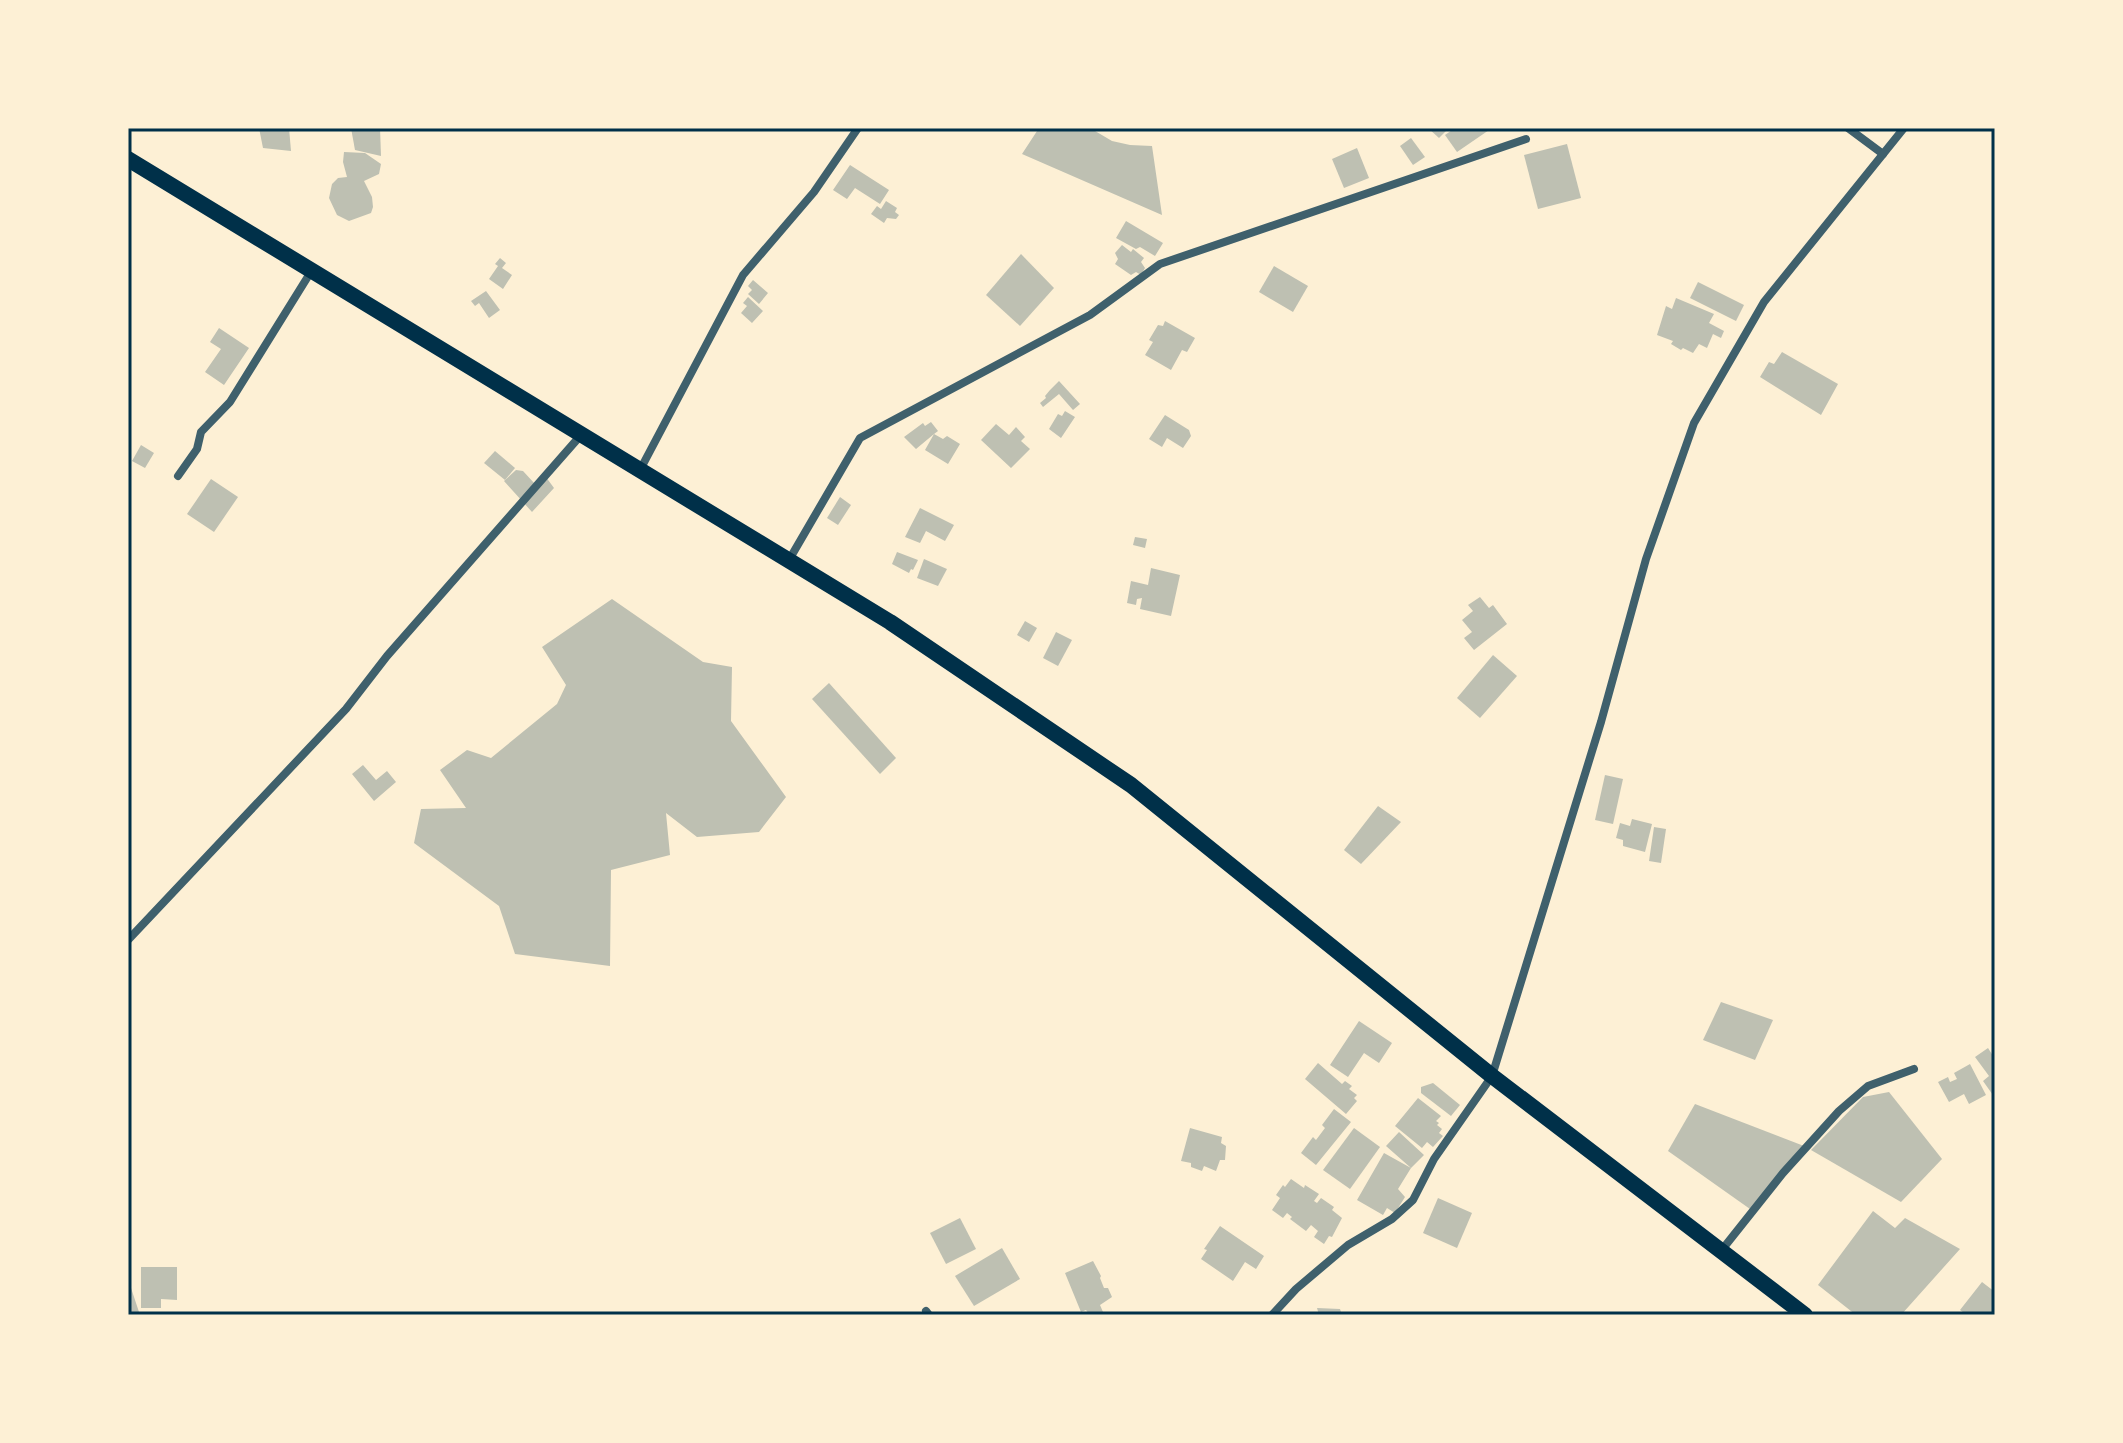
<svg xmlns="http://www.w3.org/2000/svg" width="2123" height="1443" viewBox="0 0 2123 1443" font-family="'PT Sans',sans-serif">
<rect width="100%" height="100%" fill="#fdf0d5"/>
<g fill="#bec0b2">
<path d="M259,128H289L291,151L263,148Z"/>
<path d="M351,128H380L381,156L355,150Z"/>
<path d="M1039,128H1090L1112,141L1130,145L1152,146L1162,215L1022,154Z"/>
<path d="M1428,128H1449L1439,138Z"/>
<path d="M1455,128H1492L1457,152L1445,135Z"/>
<path d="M1411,138L1425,157L1413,165L1400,146Z"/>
<path d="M1567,144L1581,198L1538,209L1524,155Z"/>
<path d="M1357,148L1369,178L1344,188L1332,159Z"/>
<path d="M344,152L365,153L381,164L379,174L364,181L372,197L373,207L371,213L349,221L337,215L329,198L332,184L338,178L347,177L343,162Z"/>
<path d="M850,165L889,190L880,204L855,188L847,199L833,190Z"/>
<path d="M886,201L897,208L895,212L899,215L896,219L887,218L884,223L871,214L877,206L881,209Z"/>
<path d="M1126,221L1163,243L1155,256L1140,247L1136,249L1116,238Z"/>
<path d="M1122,245L1131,252L1133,249L1144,258L1141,262L1145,268L1141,275L1136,272L1131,275L1115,264L1118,259L1115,253Z"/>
<path d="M1021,254L1054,288L1020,326L986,295Z"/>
<path d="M500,258L506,263L502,268L512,275L503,289L489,279L498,266L495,264Z"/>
<path d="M1274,266L1308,286L1293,312L1259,292Z"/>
<path d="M753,280L768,293L759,304L748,294L752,290L748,286Z"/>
<path d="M1698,282L1744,305L1736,321L1690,298Z"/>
<path d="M486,291L500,310L489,318L479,303L475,306L471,301Z"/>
<path d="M748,297L763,311L752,323L741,313L747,306L743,303Z"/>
<path d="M1676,298L1714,314L1709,323L1724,331L1721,338L1713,334L1707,348L1699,344L1693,353L1683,348L1681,350L1671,344L1673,341L1657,335L1666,306L1672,309Z"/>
<path d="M1165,321L1195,338L1187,352L1182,350L1171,370L1145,355L1153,342L1149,340L1158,325L1163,326Z"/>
<path d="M219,328L249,348L224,385L205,372L221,349L210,342Z"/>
<path d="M1782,352L1838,384L1821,415L1760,377L1769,362L1774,364Z"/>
<path d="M1059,381L1080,404L1073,410L1059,394L1043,407L1040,403L1046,398L1045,396L1050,390Z"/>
<path d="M1065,411L1075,417L1061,438L1049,429L1058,414L1062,416Z"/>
<path d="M1165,415L1189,430L1191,436L1183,448L1167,438L1162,447L1149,439Z"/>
<path d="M931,422L938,431L934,434L943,439L947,436L960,444L948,464L925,450L934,434L916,449L904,437L923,423L925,426Z"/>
<path d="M996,424L1009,435L1016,427L1025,437L1021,441L1030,449L1011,468L981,440Z"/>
<path d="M141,445L154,453L145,468L132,461Z"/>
<path d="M495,451L515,468L505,480L484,463Z"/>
<path d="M516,470L523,471L535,484L543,473L554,488L532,512L504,481Z"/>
<path d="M211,479L238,497L214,532L187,514Z"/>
<path d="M840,497L851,505L838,525L827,518Z"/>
<path d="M920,508L954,525L945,541L926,531L920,543L905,537Z"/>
<path d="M1135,537L1147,539L1145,548L1133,545Z"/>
<path d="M897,552L918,560L913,570L911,569L909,573L892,564Z"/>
<path d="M924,559L947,569L938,586L917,578Z"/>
<path d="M1151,568L1180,575L1171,616L1140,609L1142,598L1137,599L1136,605L1127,603L1131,581L1148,585Z"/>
<path d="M1480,597L1489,608L1493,605L1507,624L1474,650L1464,638L1472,632L1462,620L1473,611L1468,605Z"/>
<path d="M612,599L703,662L732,667L731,721L786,797L759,832L697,837L666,813L670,855L611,870L610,966L515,954L499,906L414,843L421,809L466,808L440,770L467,750L491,758L557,704L566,685L542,647Z"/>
<path d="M1025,621L1037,628L1029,642L1017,635Z"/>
<path d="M1056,632L1072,640L1058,666L1043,658Z"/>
<path d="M1493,655L1517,676L1480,718L1457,698Z"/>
<path d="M829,683L896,758L880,774L812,699Z"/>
<path d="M363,765L376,780L387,771L396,782L374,801L352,774Z"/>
<path d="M1605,775L1623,779L1613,824L1595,820Z"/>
<path d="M1378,806L1401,822L1361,864L1344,850Z"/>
<path d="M1632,819L1652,824L1645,852L1623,846V840L1616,838L1620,823L1630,826Z"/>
<path d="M1654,827L1666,829L1661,863L1649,861Z"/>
<path d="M1721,1002L1773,1020L1755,1060L1703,1040Z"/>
<path d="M1359,1021L1392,1043L1379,1063L1364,1053L1348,1077L1330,1065Z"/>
<path d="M1988,1048L1995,1059V1098L1983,1081L1989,1076L1975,1057Z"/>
<path d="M1318,1063L1342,1084L1345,1081L1352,1086L1349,1089L1357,1095L1354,1098L1357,1101L1346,1114L1305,1079Z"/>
<path d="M1970,1064L1986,1095L1969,1104L1964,1094L1949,1102L1938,1082L1948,1077L1950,1082L1957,1079L1954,1073Z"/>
<path d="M1433,1083L1460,1105L1451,1116L1421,1093V1087Z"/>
<path d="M1889,1092L1942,1159L1901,1202L1811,1150L1863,1097Z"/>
<path d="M1418,1098L1441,1116L1436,1121L1439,1123L1437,1125L1442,1129L1439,1133L1443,1136L1433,1147L1427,1142L1422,1148L1395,1126Z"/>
<path d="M1695,1104L1804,1146L1750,1209L1668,1151Z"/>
<path d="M1334,1109L1351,1122L1316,1165L1301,1153L1313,1137L1316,1140L1325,1128L1322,1125Z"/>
<path d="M1190,1128L1222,1137L1221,1143L1226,1146L1225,1160H1220L1216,1171L1204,1166L1202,1171L1191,1167V1163L1181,1161Z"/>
<path d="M1354,1128L1380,1147L1350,1189L1323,1170Z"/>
<path d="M1399,1132L1424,1155L1411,1168L1398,1189L1405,1197L1395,1213L1387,1208L1383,1215L1357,1200L1384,1153L1411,1168L1386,1146Z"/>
<path d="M1291,1179L1304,1188L1305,1185L1319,1194L1314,1201L1317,1203L1321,1198L1334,1207L1332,1210L1342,1218L1332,1237L1329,1236L1324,1244L1314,1237L1318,1231L1311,1225L1306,1231L1290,1219L1292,1217L1287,1213L1283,1218L1272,1210L1280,1198L1276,1195L1283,1185L1285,1187Z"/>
<path d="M1438,1198L1472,1213L1457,1248L1423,1233Z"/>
<path d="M1873,1211L1895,1228L1905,1218L1960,1249L1901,1315H1856L1818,1285Z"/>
<path d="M960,1218L976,1249L946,1264L930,1233Z"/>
<path d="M1220,1226L1264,1256L1256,1269L1245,1262L1233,1281L1201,1259L1207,1250L1204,1249Z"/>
<path d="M1002,1248L1020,1279L974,1306L955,1276Z"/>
<path d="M1093,1261L1101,1276L1100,1278L1104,1288H1108L1112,1297L1100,1305L1103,1312L1090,1315L1086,1310L1081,1312L1065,1273Z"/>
<path d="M141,1267H177V1300L161,1299V1308H141Z"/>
<path d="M128,1282H129L140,1315H128Z"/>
<path d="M1982,1282L1995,1292V1315H1986L1983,1313L1981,1315H1967L1960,1310Z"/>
<path d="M1317,1308L1340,1309L1342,1315H1319Z"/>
</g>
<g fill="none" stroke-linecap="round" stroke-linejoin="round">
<g stroke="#3f606c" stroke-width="8">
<path d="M1848,128L1883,154"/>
<path d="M640,470L743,275L814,192L858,128"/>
<path d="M178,476L197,449L201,432L230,402L312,270"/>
<path d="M789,560L860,438L1090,315L1160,264L1526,139"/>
<path d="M128,940L346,709L387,656L581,435"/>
<path d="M1721,1251L1783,1173L1839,1111L1868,1086L1914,1069"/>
<path d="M926,1311L929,1315"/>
<path d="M1272,1315L1296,1289L1348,1245L1392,1219L1413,1200L1434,1159L1492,1076L1601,722L1646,559L1694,423L1764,302L1904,128"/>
</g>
<path stroke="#003049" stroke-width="16" d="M128,159L890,622L1131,785L1492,1076L1805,1315"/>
</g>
<rect width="2123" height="1443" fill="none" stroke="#fdf0d5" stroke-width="260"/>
<rect x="130" y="130" width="1863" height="1183" fill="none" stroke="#003049" stroke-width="3"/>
</svg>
